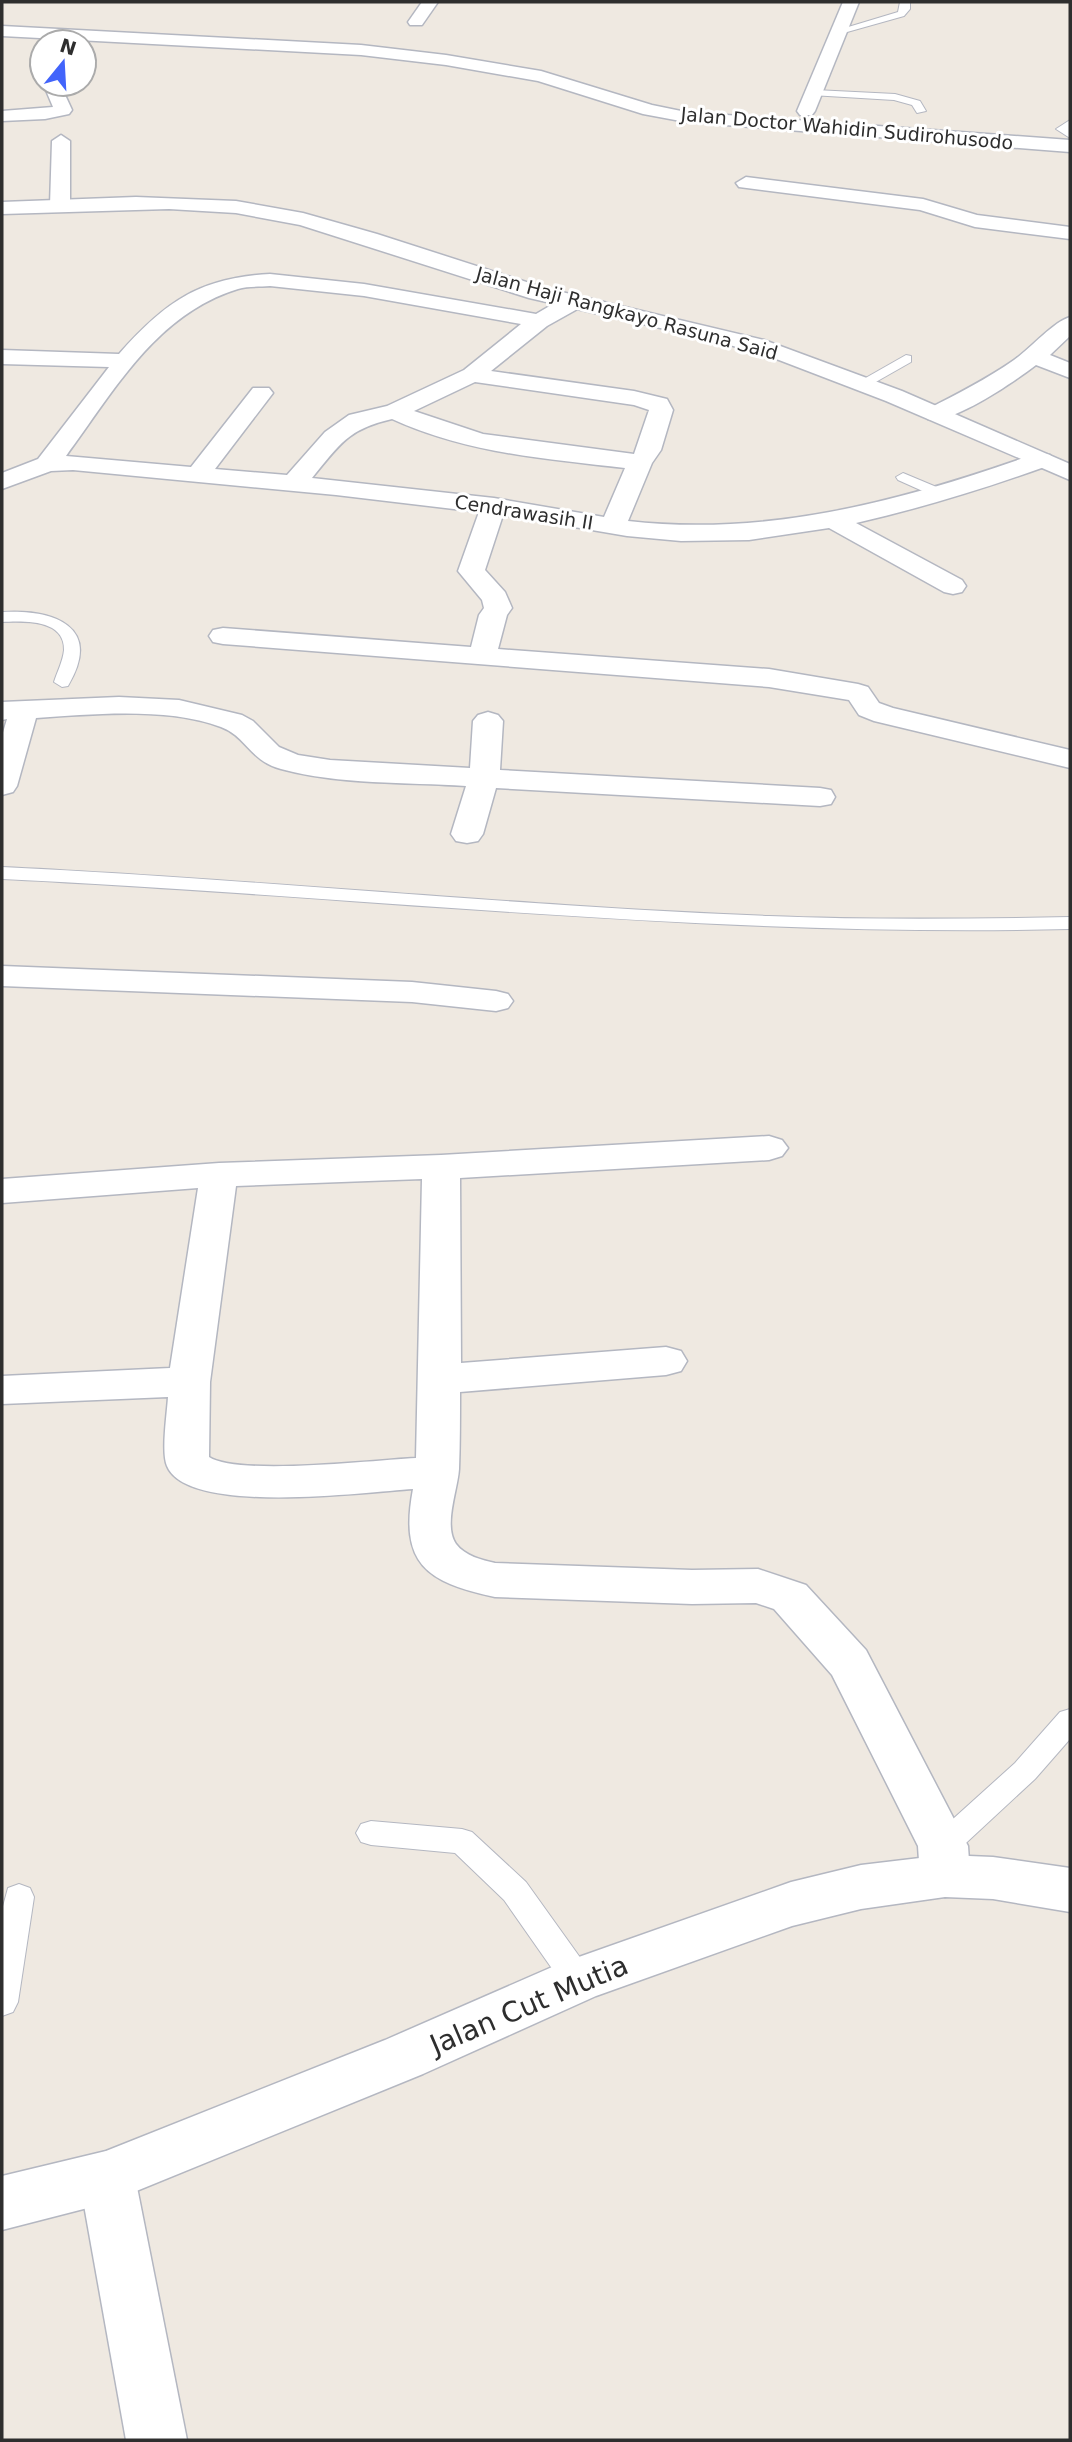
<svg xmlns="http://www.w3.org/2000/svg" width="1072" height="2442" viewBox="0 0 1072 2442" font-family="'DejaVu Sans',sans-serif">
<rect width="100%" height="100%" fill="#efe9e1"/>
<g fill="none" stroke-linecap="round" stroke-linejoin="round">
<defs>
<g id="lane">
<path d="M900,2H910V9L904,16L840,34L835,31L898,12Z"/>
<path d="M815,90L895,94L920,101L926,111L917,113L912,105L894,100L811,95V91Z"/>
<path d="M1070,120V138L1056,129Z"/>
<path d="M906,355L911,356V362L867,387H857L855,384Z"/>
<path d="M903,473L946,491L948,494L946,497H936L898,480L896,477Z"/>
<path d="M2,612C53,609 104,626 68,686L62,687L54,682C57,672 63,661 64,650C65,619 23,621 2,622Z"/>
<path d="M2,867C258,879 513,906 769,916C869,920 970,919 1070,917V929C713,938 358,896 2,879Z"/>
<path d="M1070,1709V1739L1035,1779L953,1855L943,1858L933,1855L928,1846L933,1837L1015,1763L1060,1712Z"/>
<path d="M371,1821L462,1829L472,1832L526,1882L589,1970L594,1980L589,1990L578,1994L567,1990L504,1900L455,1853L371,1845L361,1842L356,1833L361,1824Z"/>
<path d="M19,1884L30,1888L34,1897L18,2002L13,2012L2,2016V1910L8,1888Z"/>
</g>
<g id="street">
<path d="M422,2H438L422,25H410L408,22Z"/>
<path d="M843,2H859L815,111L812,115H800L797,111Z"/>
<path d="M2,26L361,45L446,55L541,71L652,105L686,112L1070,140V152L686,122L643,114L538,81L446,65L361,55L2,36Z"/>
<path d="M49,84H60L72,110L69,114L45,119L2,121V111L53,107L45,88Z"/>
<path d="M61,135L70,141V205L60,211L50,205L52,141Z"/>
<path d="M746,177L923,199L977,215L1070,227V239L975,227L920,210L739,187L736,183Z"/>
<path d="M270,274L364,284L536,314L565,297H581L584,302L581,307L547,326L491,371L634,391L667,399L673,410L661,450L652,463L628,521C768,537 902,501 1032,455L1041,453L1050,455L1053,460L1050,465C986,488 922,508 856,523L962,580L966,586L962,592L953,594L944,592L829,528L749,540L681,541L627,536L503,515L485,570L505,592L512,608L507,615L498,649L769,669L858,684L868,687L879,703L893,708L1070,750V768L874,721L859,715L849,700L769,687L223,644L213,642L209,636L213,630L223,628L471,647L479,615L484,608L482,600L458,571L479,512L336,495L73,470L51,471L2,489V473L38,459L109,367L2,364V350L119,354C165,302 199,278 270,274ZM270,286L364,296L521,324L464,370L387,406L349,415L325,432L287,475L215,469L273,393L269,388H253L191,467L66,456C114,391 156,314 238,289C247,286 260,287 270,286ZM475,382L634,405L649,410L634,454L483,434L414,411ZM392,419C466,453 546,459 625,468L604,517L494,498L312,478C340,444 348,429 392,419Z"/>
<path d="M1070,317V336L1050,355L1070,363V378L1036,365C1015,381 952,425 928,419L924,414L928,409C957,394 987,379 1014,360C1030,349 1053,322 1070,317Z"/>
<path d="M119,697L179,700L242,715L253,721L279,747L298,755L330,760L470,768L473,721L478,715L488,712L498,715L503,721L500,770L820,788L831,790L835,797L831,804L820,806L496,788L483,834L478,841L467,843L456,841L451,834L466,786C405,782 340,785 281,769C250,761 246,736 221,727C168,707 93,714 36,718L17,786L13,792L2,795V736L7,719L2,720V702Z"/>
<path d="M2,966L412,982L496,991L508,994L513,1001L508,1008L496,1011L412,1002L2,986Z"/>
<path d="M769,1136L782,1140L788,1148L782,1156L769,1160L460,1178L461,1363L666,1347L681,1351L687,1361L681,1371L666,1375L460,1392C460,1417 460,1443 459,1469C458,1489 443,1525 456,1544C465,1556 482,1560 495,1563L692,1570L758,1569L806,1585L866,1650L968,1846L970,1876L963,1891L945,1897L927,1891L920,1876L918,1846L832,1675L774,1609L756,1603L692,1604L495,1597C426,1582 399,1564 413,1489C367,1492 187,1516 167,1466C161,1452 167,1414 168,1397L2,1404V1376L170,1368L198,1188L2,1203V1179L219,1163L441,1155ZM422,1179L416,1458C375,1460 238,1476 209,1457L210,1382L236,1186Z"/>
<path d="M107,2151L127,2158L135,2177L187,2440H126L79,2177L87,2158Z"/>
</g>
<g id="secondary">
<path d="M136,197L236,201L303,213L377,234L545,288L764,340L902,391L1070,464V480L886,401L779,360L717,341L529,298L300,225L236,213L169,209L2,214V202Z"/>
<path d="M945,1855L993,1857L1070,1868V1912L993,1899L945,1897L861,1909L792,1926L596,1996L423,2074L107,2203L2,2230V2176L106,2151L385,2040L559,1964L791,1882L861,1865Z"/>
</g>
</defs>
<use href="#lane" stroke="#b4b7c1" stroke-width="2"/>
<use href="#street" stroke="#b4b7c1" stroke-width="3"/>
<use href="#secondary" stroke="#b4b7c1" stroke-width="3"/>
<use href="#lane" fill="#fff" fill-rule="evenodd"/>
<use href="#street" fill="#fff" fill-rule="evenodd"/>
<use href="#secondary" fill="#fff" fill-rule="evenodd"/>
</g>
<g text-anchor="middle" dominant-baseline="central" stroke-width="6" stroke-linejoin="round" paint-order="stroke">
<g font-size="19" fill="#2e2e2e" stroke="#fff">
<text transform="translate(847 128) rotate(5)">Jalan Doctor Wahidin Sudirohusodo</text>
<text transform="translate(627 313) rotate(15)">Jalan Haji Rangkayo Rasuna Said</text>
<text transform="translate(524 512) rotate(9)">Cendrawasih II</text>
</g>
<g font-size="28" fill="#2e2e2e" stroke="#fff">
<text transform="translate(529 2005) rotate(-23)">Jalan Cut Mutia</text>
</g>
</g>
<rect width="1072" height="2442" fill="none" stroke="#2e2e2e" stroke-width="7"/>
<g transform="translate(63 63) rotate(18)"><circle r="33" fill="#ffffff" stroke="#ababab" stroke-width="2"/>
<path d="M0-5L12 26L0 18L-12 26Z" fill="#4264fb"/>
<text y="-10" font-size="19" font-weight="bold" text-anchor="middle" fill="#2e2e2e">N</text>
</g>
</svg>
